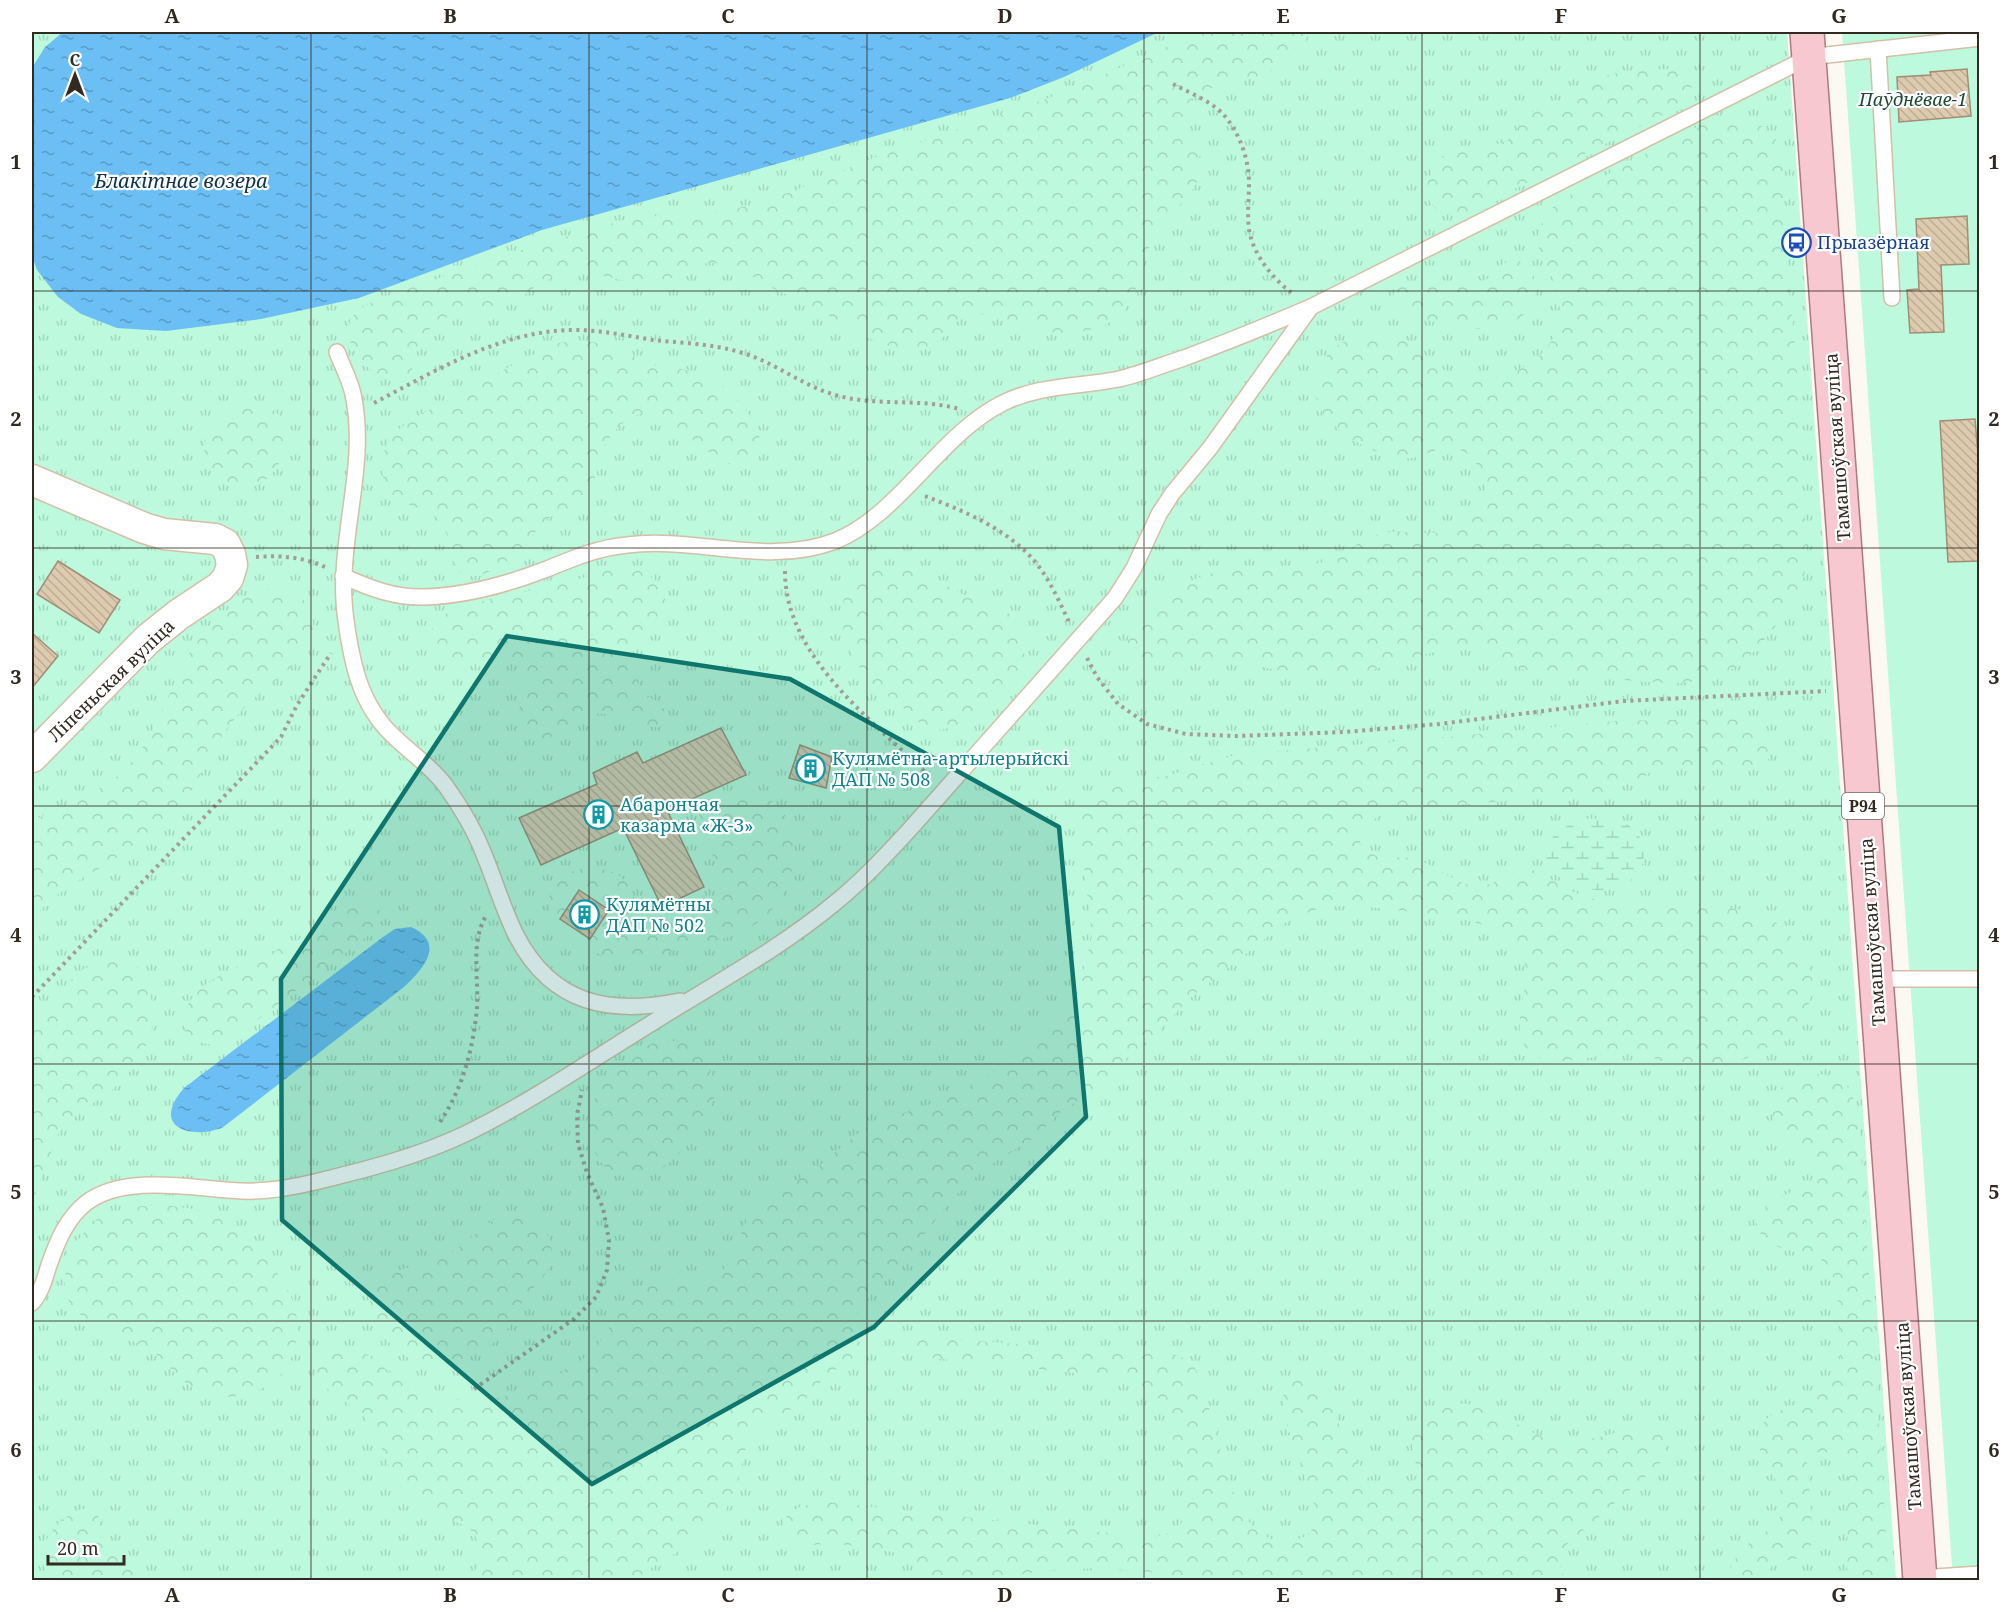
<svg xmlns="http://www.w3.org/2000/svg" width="2011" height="1612" viewBox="0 0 2011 1612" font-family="'Noto Serif',serif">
<defs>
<pattern id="grass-tufts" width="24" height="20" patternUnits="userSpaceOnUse" patternTransform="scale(1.5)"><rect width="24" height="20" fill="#bdf9dc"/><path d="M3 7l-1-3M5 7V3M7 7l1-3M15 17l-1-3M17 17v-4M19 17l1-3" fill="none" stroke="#a3d6bc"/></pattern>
<pattern id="forest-crowns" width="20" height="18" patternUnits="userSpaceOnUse" patternTransform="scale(1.5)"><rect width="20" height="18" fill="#bdf9dc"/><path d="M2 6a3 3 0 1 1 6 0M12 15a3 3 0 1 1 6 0" fill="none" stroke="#a3d6bc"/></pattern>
<pattern id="wetland-marsh" width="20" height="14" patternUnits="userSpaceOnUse" patternTransform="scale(1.5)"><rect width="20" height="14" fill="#bdf9dc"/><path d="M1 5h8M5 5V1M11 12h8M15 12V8" fill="none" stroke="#a3d6bc"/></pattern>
<pattern id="water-ripples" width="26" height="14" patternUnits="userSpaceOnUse" patternTransform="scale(1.5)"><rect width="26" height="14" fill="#6bbff4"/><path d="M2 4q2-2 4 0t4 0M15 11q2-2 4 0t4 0" fill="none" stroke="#599bc5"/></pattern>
<pattern id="building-back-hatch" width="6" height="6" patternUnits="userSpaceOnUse" patternTransform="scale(1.5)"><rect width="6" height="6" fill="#ddcaaf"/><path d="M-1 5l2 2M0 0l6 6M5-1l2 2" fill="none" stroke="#beae96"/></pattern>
</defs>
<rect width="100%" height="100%" fill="#fcf8f2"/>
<path fill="url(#grass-tufts)" d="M32,32H1787L1896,1580H32Z"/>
<g fill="url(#forest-crowns)">
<path d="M1199,32H1313C1299,45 1285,62 1268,72C1245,85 1198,82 1185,108C1175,128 1204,148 1201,170C1198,190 1172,213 1159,229C1137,259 1144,307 1105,325C1084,334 1055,335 1033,329C1018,325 1004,317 989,315C939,309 956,353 910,350C869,346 837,318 801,301C789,295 777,291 765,284C747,274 732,262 710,263C690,263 675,281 655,283C631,287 606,273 582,273C538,272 533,297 498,308C478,315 460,309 440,321C430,327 423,335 419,346C413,359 416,380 396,380C371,380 339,343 351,319C357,309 368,304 378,299L528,248L630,218L731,210L762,202L796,190L878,156L1013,111L1068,91Z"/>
<path d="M1668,69C1709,75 1690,98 1667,113L1470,211C1461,213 1452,215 1443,212C1416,202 1428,169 1445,156C1464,141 1486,150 1506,141C1517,136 1518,123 1526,116C1535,108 1549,107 1560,102C1571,97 1580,87 1591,82C1614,70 1642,70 1668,69Z"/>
<path d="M1724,119C1749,119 1772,124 1781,150C1789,171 1782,198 1783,220C1787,279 1795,338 1799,396C1801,428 1797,459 1800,490C1803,519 1811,543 1805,572C1798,600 1761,650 1737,666C1699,691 1654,682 1611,679C1588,677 1564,679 1541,675C1518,670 1498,655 1474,651C1425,644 1384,674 1337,676C1293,678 1251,661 1208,659C1190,658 1166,668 1150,665C1139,663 1128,654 1128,641C1128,630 1137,620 1145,612C1176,583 1209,569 1251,568C1271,568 1290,569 1310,565C1321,563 1333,560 1343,554C1353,548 1361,540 1373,536C1396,527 1419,536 1443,532C1475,527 1498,493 1476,463C1471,456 1466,452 1458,449C1441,444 1429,455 1413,458C1384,463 1324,429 1317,401C1308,361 1340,333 1378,334C1382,334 1397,336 1401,338C1408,341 1413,348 1419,352C1432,362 1444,372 1460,376C1478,381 1500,378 1517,370C1552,355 1569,320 1555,284C1549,269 1538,257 1538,241C1538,223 1548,212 1559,201L1681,134L1702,125Z"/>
<path d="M1514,259C1551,271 1536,318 1504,326C1473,334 1438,322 1407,315C1402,312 1396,310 1394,303C1384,270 1466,287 1480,282C1495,278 1498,262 1514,259Z"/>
<path d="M577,341C587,342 598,342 608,345C624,350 638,360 654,365C667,368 681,368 694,372C720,379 743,400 754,424C758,432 763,445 760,454C759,458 754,462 751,464C713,480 668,394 630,418C618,425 607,438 602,452C597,464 599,473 591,486C577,509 564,507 545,521C538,527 534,535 528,542C516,555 493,574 475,576C447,579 453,540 442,524C430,506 411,510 396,498C378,483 378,455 392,437C399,428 407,423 416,417L541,350L559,343Z"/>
<path d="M252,402C261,404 270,405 277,413C293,431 284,470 262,482C254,486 244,486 235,485C226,484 217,479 212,472C190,439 220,408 252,402Z"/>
<path d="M886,566C904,569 922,573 938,581C946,585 954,590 962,594C978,600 995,603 1008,613C1029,628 1028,659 1016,679C1002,700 986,716 961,724C952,727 941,732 931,729C920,726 914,717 906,710C891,698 873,687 862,671C845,646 834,615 849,586C851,582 853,578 856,575C865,568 875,567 886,566Z"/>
<path d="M615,568C629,568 643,569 654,579C682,604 650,620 638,640C633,648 632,654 632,662C631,676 641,690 651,698C660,706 675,713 663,726C639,732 620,712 596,714C573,715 555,750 531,734C500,713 545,671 510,659C489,652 461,666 442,653C430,644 428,628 439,618C456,603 528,592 553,586C574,581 594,574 615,568Z"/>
<path d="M275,587C292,590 303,594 310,611C325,646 287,671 264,690C252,699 241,710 232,722C221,736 214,750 206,765C192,791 171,816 149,835C112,867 62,881 32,920V821C64,805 106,792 130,764C154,737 164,704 179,672C198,633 231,596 275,587Z"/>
<path d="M1727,719C1738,720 1749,720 1759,725C1778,735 1776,760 1757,768C1741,775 1724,768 1707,766C1694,765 1678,765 1666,767C1652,770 1640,778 1628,784C1620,788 1610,790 1601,793L1397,810C1377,815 1364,822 1360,843C1374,865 1397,853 1418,860C1440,867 1457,887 1481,886C1500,885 1512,865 1532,870C1543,872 1551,880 1561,885C1572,892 1582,896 1594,899C1620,902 1645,903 1670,904C1706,906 1749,904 1780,925C1788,931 1795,943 1801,951C1844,1012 1759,1065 1705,1068C1673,1070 1651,1052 1622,1053C1596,1054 1551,1071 1530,1052C1505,1030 1534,985 1523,957C1518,942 1498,929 1484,925C1455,916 1424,913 1395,910C1376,908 1357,905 1338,906C1319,907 1301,914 1285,923L1191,997L1157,1033L1127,1058L1100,1086L1058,1114L1036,1137L995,1162L979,1174L952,1199L910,1253L876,1288L859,1310L855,1321L861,1348C852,1362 839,1366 827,1376C815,1386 809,1400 794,1408C784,1414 771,1417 762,1424C743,1440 744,1460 738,1482C735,1493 729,1505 722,1515C700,1546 663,1556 635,1580H470C477,1569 483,1555 478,1541C470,1519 438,1520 421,1507C407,1496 395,1481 388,1464C382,1450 379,1435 369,1423C354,1403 329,1396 315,1375C317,1353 338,1344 358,1348L418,1394L437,1400H489L514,1394L548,1380L574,1366L593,1351L606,1334L614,1315L625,1300L639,1288L653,1281L668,1279L695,1282L709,1279L722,1271L731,1260L747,1219L762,1201L778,1189L812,1172L858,1133L877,1122L933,1103L968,1087L995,1070L1061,1013L1073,996L1083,973L1092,935L1079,822L1085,804L1095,793L1128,782L1171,775L1193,767L1239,754L1414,740L1616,721Z"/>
<path d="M747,793C770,796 786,807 791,830C802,874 779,916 738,934C721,941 703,942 685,947C669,951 654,960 638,962C608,965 553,936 549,904C546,868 601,859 622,878C629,884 632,894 636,901C647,923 672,922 691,913C700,910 713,906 718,897C727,882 716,859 707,846C704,842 701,840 699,835C697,829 698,824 698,817C713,805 729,799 747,793Z"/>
<path d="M367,904C383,909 385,916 377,929L240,1033C217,1046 206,1051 185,1031C183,1016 186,1004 196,993C219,969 269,956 298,940C321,928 341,909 367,904Z"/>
<path d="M110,956L129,959L140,969L149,984L152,1004V1029L145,1048L126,1077L105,1096L83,1109L59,1132L32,1203V1020L78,973L93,961Z"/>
<path d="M673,1041C678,1042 685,1043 690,1046C706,1056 717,1079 714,1098C712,1109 703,1121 697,1130C679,1158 647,1192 612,1172C603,1167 597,1157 593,1147C580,1110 604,1075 634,1054C641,1050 647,1045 654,1043C660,1042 667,1042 673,1041Z"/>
<path d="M1815,1074C1848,1074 1853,1091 1859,1121L1889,1580H1847L1848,1469C1840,1453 1830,1450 1813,1453L1807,1461L1813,1539C1803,1577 1772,1543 1767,1580H1726C1730,1569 1734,1558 1743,1549C1754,1536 1777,1530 1782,1512C1791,1480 1742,1454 1764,1422C1769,1415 1779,1411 1787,1408C1832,1388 1844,1378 1840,1326C1839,1307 1838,1279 1826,1264C1814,1251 1799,1254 1784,1249C1775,1246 1763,1241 1759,1231C1756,1226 1756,1219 1759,1214C1768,1201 1799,1189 1813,1180L1817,1173C1813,1156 1796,1152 1786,1139C1757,1104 1775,1081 1815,1074Z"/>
<path d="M153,1205C177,1206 201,1208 224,1219C244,1228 260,1247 272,1265C279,1277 291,1291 294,1305C301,1328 296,1360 279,1377C268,1388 252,1393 238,1396C223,1399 203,1395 190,1386C175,1376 165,1359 150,1350C127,1335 86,1327 71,1305C54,1281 75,1236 96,1220C112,1209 134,1207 153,1205Z"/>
<path d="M505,1215C511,1215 518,1214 523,1215C546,1221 559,1249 548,1269C542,1281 530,1290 523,1301C519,1307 518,1312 515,1318C504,1337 487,1350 467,1358C455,1362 440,1367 427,1365C401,1361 360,1321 372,1293C382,1266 420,1268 442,1258C467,1247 479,1224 505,1215Z"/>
<path d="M919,1337L1176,1355C1189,1360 1195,1365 1200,1378C1207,1400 1213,1422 1219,1445C1229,1481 1245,1555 1299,1539C1314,1534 1315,1524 1316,1510L1284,1416C1279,1389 1290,1365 1320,1384C1335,1410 1351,1459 1370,1479C1378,1486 1385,1489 1395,1490C1408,1491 1413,1484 1419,1473C1412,1453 1406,1435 1423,1418C1431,1410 1439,1406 1451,1404C1500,1399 1523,1440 1566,1442C1595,1443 1631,1422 1656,1431C1661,1433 1663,1437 1666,1440V1453L1658,1466L1567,1544C1559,1555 1556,1570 1568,1580H1455L1441,1577L1413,1580H1181L1161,1573L1100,1568L1053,1570L1023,1574L1007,1580H934C923,1549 856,1545 827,1544C817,1544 805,1547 794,1544C787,1542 784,1539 780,1533C785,1507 804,1504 828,1502L1147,1537C1171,1536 1185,1529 1187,1504C1181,1481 1171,1415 1159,1399C1149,1386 1136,1382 1122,1378L913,1356L907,1348L909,1342Z"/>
<path d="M82,1509C106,1509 97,1527 103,1540C109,1552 121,1554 130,1561C136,1566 141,1574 144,1580H50C46,1572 41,1563 42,1553C44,1535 65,1514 82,1509Z"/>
</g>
<path fill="url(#wetland-marsh)" d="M1582,819C1597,819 1615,817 1628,825C1634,829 1639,835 1642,842C1651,867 1630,887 1606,890C1597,891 1588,889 1579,886C1566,882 1554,875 1544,865C1539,841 1562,827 1582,819Z"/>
<path fill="#bdf9dc" d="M1842,32H1979V1580H1953Z"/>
<g fill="url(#water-ripples)">
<path d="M63,32H1159L1064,77L1010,98L542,230L359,298L261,319L166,331L117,328L81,314L58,297L37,270L32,256V68L45,47Z"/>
<path d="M411,927C446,943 424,968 404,987L222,1128C187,1140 151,1126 184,1088L383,937L395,929Z"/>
</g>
<g fill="url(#building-back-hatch)" stroke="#a08e75" stroke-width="1.5">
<path d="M1967,69L1971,116L1899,122L1897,77L1931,75L1930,72Z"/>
<path d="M1967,216L1969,264L1941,265L1944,332L1910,333L1907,290L1919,289L1916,219Z"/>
<path d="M1975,419L1980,478V561L1948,562L1940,421Z"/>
<path d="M58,561L120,600L99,633L37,594Z"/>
<path d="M32,633L58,656L32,688Z"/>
<path d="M721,728L746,775L667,810L704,887L662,907L623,828L541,865L519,818L597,784L593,773L637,752L643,763Z"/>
<path d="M800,745L832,757L826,788L789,778Z"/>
<path d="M579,890L609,910L590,939L560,919Z"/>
</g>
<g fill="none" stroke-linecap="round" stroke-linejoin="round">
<defs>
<g id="service">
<path d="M1878,49L1892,298"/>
<path d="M337,352C342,365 350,380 353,394C366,455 346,514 344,575C342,603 347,633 353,660C358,683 368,707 383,725C401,747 428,762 445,785C460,806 474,829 483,852C495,880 503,910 517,937C553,1005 610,1015 680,1001"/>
<path d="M343,576C369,588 395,598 424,597C465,596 508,584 547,569C574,558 597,548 627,545C696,536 768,567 835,541C898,516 940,435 1001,404C1037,385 1079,387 1119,379C1141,374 1162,365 1184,358C1227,342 1269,325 1311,307L1809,57L1980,38"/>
<path d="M1876,979H1980"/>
<path d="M32,1303C41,1293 45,1278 49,1265C57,1242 66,1219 86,1203C125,1173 195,1189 241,1191C266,1192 295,1187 319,1181C368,1169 419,1156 465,1134C531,1102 593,1059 655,1021C716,983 781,948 836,902C863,880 887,854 911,828L1115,598L1134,568L1159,514L1172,494L1210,448L1311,307"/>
<path d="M1920,1578L1980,1574"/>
</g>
<path id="minor" d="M32,480L144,528L164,534L215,539L225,544L230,554L232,565L228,578L220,587L178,615L148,639L32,757"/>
<path id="primary" d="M1807,32L1920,1580"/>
</defs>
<use href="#service" stroke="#d3c0a6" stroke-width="18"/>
<use href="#minor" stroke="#d3c0a6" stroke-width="33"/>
<use href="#primary" stroke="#af797e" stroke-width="36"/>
<g stroke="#a39d96" stroke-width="4" stroke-dasharray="3 4.5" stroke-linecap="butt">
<path d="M1173,84C1190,93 1211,101 1224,115C1240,134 1249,159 1249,184C1249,199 1247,215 1249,230C1254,256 1272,278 1293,294"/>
<path d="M374,403C439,369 505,328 581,330C605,331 629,336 653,340C683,343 714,344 743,353C775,363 799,383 829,393C872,408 917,397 959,409"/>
<path d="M925,496C961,510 1001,526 1029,555C1047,573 1058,599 1069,622"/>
<path d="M256,557C280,555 303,557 325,567"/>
<path d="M785,571C785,658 874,721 930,777"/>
<path d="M1087,658L1097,677L1118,704L1147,724L1186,734L1236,736L1345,732L1439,724L1624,701L1826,691"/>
<path d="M32,997L281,737L297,705L331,653"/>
<path d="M440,1122C463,1088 473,1049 477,1008C479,979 470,942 486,916"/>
<path d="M474,1389L574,1319L596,1297L607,1270L609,1240L603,1208L587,1173L578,1144L577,1115L582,1090"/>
</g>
<use href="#service" stroke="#fff" stroke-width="15"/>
<use href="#minor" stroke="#fff" stroke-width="30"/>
<use href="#primary" stroke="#f8c8d0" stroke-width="33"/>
</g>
<path fill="#0f766e" fill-opacity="0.2" stroke="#0f766e" stroke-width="4.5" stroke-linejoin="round" d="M507,636L790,679L1059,827L1086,1117L874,1327L592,1484L282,1220L281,979Z"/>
<path fill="none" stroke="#312a20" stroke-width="1.5" stroke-opacity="0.55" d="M311,32V1580M589,32V1580M867,32V1580M1144,32V1580M1422,32V1580M1700,32V1580M32,291H1980M32,548H1980M32,806H1980M32,1064H1980M32,1321H1980"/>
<defs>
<symbol id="bus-ring" viewBox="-11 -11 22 22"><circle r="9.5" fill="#fff" stroke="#1a4fb4" stroke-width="1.5"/><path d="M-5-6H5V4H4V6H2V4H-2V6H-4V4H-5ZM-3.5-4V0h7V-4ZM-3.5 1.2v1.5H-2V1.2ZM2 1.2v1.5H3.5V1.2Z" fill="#1a4fb4"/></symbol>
<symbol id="building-ring" viewBox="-11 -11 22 22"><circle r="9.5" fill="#fff" stroke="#0f9aa8" stroke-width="1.5"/><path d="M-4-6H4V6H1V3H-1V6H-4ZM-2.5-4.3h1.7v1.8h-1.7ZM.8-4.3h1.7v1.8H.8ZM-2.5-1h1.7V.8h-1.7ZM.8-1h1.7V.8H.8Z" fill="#0f9aa8"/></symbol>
</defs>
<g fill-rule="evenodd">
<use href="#bus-ring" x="1780" y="226" width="33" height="33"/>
<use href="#building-ring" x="794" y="752" width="33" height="33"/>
<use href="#building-ring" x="582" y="798" width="33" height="33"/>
<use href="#building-ring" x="568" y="898" width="33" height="33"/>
</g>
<g text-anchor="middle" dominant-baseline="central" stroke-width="4.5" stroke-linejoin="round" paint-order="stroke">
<rect fill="#fff" stroke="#6f6a63" stroke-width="1.5" x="1842" y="793" width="42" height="26" rx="4.5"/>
<g font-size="16" font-weight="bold" fill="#312a20">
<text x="1863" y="806">Р94</text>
</g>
<g font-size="18" font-style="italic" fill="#1f4938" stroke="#fff">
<text x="1913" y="99">Паўднёвае-1</text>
</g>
<g font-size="18" fill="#164399" stroke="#fff" text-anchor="start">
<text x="1817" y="242">Прыазёрная</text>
</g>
<g font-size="18" fill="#312a20" stroke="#fff">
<text transform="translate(1837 447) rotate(-94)">Тамашоўская вуліца</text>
<text transform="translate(111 680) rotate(-44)">Ліпеньская вуліца</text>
<text transform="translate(1872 932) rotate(-94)">Тамашоўская вуліца</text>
<text transform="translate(1908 1416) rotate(-94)">Тамашоўская вуліца</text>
</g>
<g font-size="18" fill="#0d838f" stroke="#fff" text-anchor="start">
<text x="832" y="758">Кулямётна-артылерыйскі<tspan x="832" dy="21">ДАП № 508</tspan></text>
<text x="620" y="804">Абарончая<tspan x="620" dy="21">казарма «Ж-З»</tspan></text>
<text x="606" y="904">Кулямётны<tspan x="606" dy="21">ДАП № 502</tspan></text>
</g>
<g font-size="20" font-style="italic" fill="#0e3349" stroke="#fff">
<text x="181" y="180">Блакітнае возера</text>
</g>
</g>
<rect width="2011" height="1612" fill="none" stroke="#ffffff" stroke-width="66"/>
<g transform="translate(75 75)" stroke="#ffffff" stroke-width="4.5" paint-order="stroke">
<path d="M0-4.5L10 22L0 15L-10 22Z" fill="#312a20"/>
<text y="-9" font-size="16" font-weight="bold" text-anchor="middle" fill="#312a20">С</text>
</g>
<path d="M48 1555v9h76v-9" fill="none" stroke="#312a20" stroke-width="3"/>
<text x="57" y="1555" font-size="18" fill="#312a20" stroke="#ffffff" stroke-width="4.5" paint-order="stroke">20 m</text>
<rect x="33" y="33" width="1945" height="1546" fill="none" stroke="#312a20" stroke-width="2"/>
<g font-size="20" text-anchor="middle" font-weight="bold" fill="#312a20">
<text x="172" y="23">A</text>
<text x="450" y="23">B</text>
<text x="728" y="23">C</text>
<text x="1005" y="23">D</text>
<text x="1283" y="23">E</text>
<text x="1561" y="23">F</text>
<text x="1839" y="23">G</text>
<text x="16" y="169">1</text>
<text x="1994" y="169">1</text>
<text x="16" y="426">2</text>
<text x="1994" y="426">2</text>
<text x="16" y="684">3</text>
<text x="1994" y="684">3</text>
<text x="16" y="942">4</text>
<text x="1994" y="942">4</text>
<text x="16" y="1199">5</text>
<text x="1994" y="1199">5</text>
<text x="16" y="1457">6</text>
<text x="1994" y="1457">6</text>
<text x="172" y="1602">A</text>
<text x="450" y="1602">B</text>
<text x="728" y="1602">C</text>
<text x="1005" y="1602">D</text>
<text x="1283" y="1602">E</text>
<text x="1561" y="1602">F</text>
<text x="1839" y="1602">G</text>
</g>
</svg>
